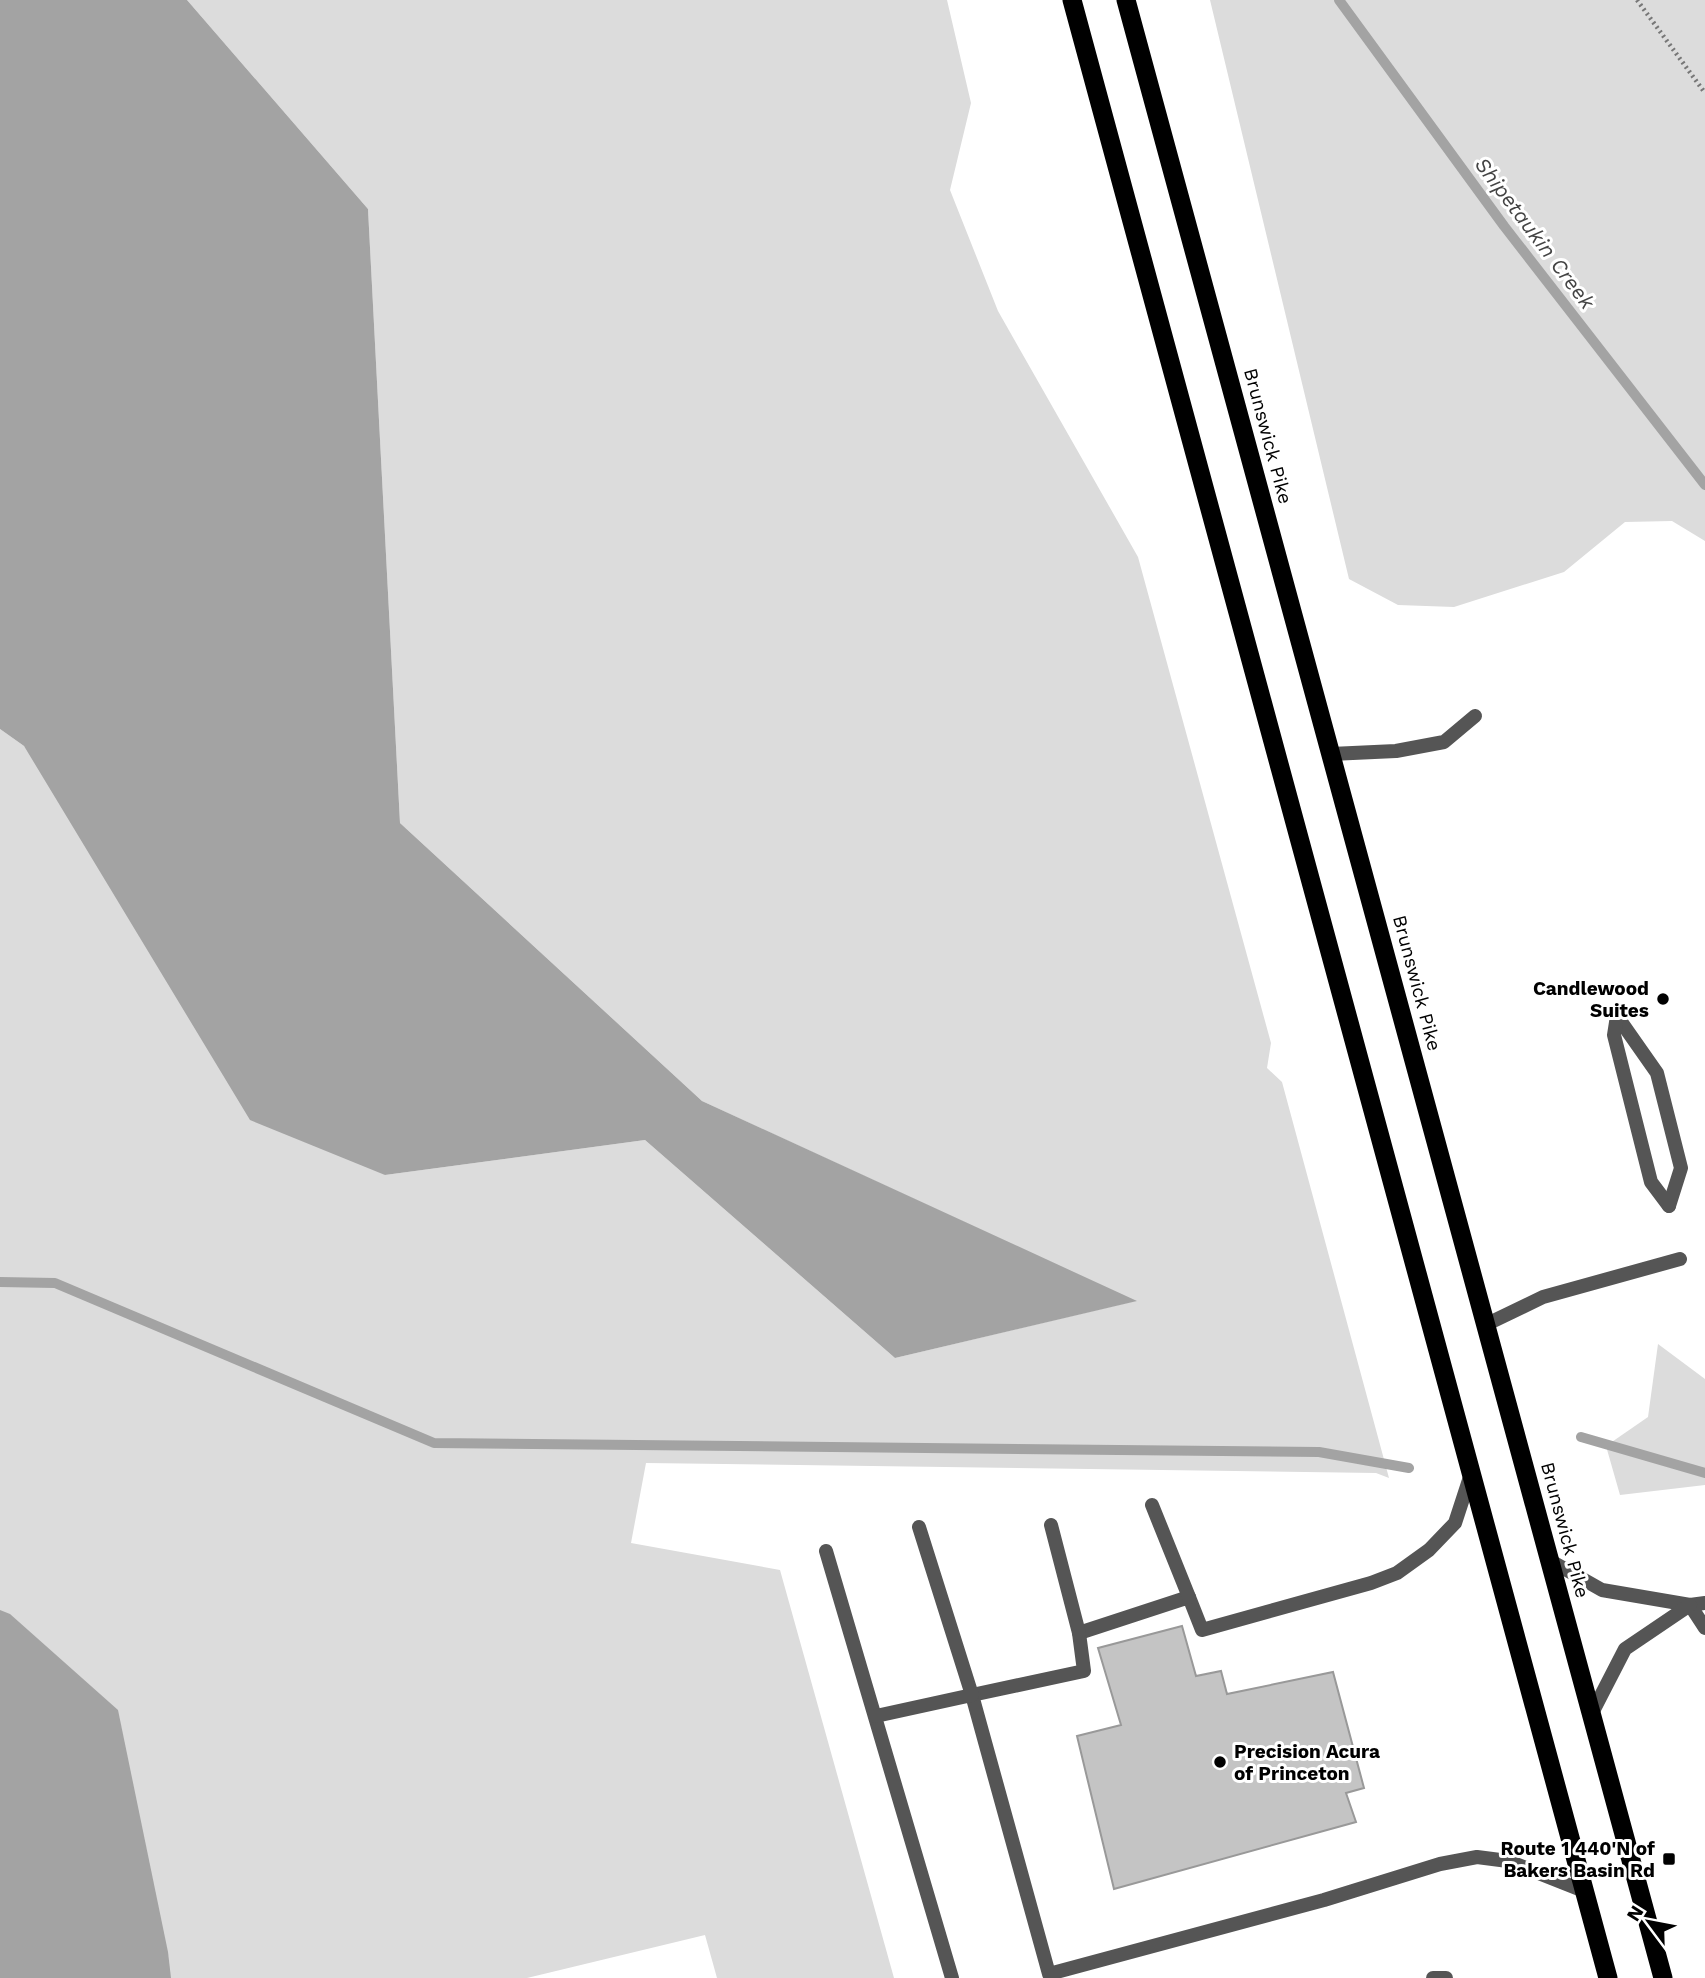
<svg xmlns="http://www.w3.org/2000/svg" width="1705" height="1978" viewBox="0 0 1705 1978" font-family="'Work Sans',sans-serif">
<rect width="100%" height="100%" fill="#fff"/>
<g fill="#dcdcdc">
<path d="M187,0H947L971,103L950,190L998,311L1138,557L1271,1043L1267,1068L1282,1082L1389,1478L1376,1473L646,1463L631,1543L780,1570L894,1978H717L705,1935L527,1978H0V729L24,746L385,1175L645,1140L895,1358L1135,1301L702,1101L400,823L368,209Z"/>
<path d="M1210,0H1705V541L1672,521L1625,522L1564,572L1454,607L1398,605L1349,579Z"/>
<path d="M1658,1344L1705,1379V1485L1620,1495L1606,1446L1648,1417Z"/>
</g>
<g fill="#a3a3a3">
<path d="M0,0H187L368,209L400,823L702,1101L1137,1301L895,1358L645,1140L385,1175L250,1120L24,746L0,729Z"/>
<path d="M0,1610L10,1614L118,1710L168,1952L171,1978H0Z"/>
</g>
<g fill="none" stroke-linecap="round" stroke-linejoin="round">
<g stroke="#a3a3a3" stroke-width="10">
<path d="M1339,0L1504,226L1705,485"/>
<path d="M0,1282L55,1283L434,1443L1319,1452L1409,1468"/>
<path d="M1581,1437L1705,1473"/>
</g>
</g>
<path fill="#c4c4c4" stroke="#999" stroke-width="2" d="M1182,1626L1196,1676L1221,1671L1227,1694L1333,1672L1364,1788L1346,1793L1356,1822L1114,1889L1077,1736L1121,1725L1098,1648Z"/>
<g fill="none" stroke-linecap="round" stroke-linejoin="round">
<path stroke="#777" stroke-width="4.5" stroke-dasharray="2 3.5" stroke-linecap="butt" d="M1637,0L1705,93"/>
<g stroke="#555" stroke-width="14">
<path d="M1331,754L1396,751L1444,742L1475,716"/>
<path d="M1617,1016L1657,1073L1681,1168L1669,1206"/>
<path d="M1617,1016L1614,1035L1651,1182L1669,1206"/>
<path d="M1485,1325L1543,1297L1680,1259"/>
<path d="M1471,1474L1455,1523L1429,1550L1397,1573L1371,1583L1202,1630L1189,1597L1079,1633L1084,1671L972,1695L1049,1974L1324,1900L1440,1864L1477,1857L1508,1861L1584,1891"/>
<path d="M1152,1505L1189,1597"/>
<path d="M1051,1525L1079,1633"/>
<path d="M826,1551L952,1978"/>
<path d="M1549,1560L1602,1590L1690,1605L1705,1603"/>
<path d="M1690,1605L1705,1628"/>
<path d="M1591,1715L1625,1649L1690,1605"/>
<path d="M876,1716L972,1695L919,1527"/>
<path d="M1433,1978H1446"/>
</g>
<g stroke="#000" stroke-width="19">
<path d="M1072,0L1608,1978"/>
<path d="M1126,0L1663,1978"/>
</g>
</g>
<g fill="#000" stroke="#fff" stroke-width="2.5">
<circle cx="1663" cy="999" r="7"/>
<circle cx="1220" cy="1762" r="7"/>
<rect x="1662" y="1852" width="14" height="14" rx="3.5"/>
</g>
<g text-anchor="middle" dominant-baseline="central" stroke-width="6" stroke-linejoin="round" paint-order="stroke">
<g font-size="19" fill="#000" stroke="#fff">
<text transform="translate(1268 436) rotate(75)">Brunswick Pike</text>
<text transform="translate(1417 983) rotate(75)">Brunswick Pike</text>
<text transform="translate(1565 1530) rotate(75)">Brunswick Pike</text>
</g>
<g font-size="19" font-weight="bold" fill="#000" stroke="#fff" text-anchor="end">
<text x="1649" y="988">Candlewood<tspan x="1649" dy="22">Suites</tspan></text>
<text x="1234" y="1751" text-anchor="start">Precision Acura<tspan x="1234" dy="22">of Princeton</tspan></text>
<text x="1655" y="1848">Route 1 440'N of<tspan x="1655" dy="22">Bakers Basin Rd</tspan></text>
</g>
<g font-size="21" font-style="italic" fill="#444" stroke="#fff">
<text transform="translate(1535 233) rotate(53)">Shipetaukin Creek</text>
</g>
</g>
<g transform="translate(1649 1922) rotate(302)" stroke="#ffffff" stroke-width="5" paint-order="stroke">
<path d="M0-5L12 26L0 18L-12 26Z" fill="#000000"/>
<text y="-10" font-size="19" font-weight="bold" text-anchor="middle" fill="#000000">N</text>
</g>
</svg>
